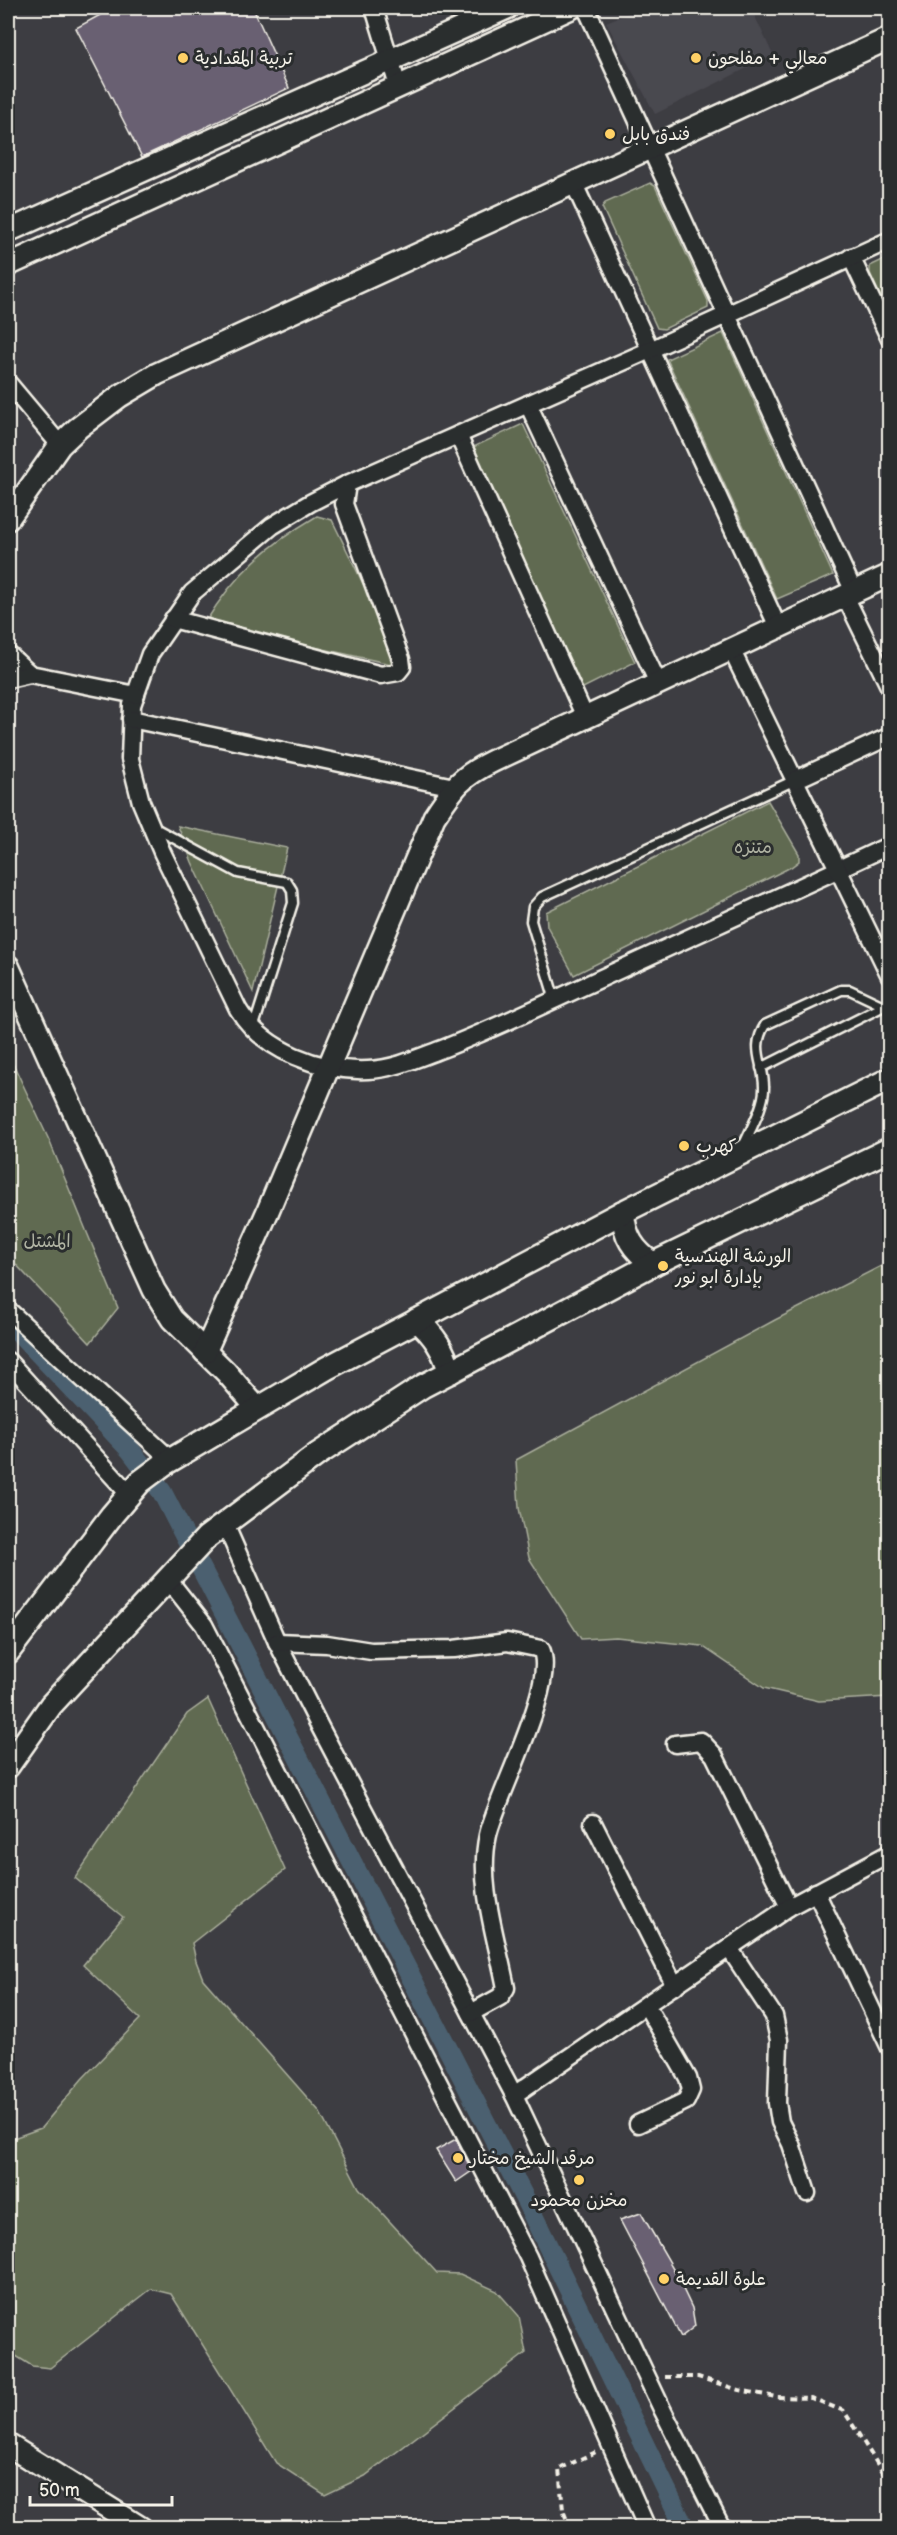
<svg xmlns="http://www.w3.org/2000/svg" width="897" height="2535" viewBox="0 0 897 2535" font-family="'Balsamiq Sans','Playpen Sans Arabic',sans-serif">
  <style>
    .built { fill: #4a4850 }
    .green { fill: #606a51; stroke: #aaae9c; stroke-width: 1.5 }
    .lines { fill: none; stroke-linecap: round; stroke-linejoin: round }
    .canal { stroke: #4c616f; stroke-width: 20 }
    .building { fill: #696172; stroke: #f4f1e8; stroke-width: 1.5 }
    .service-casing { stroke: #f4f1e8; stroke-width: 13 }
    .minor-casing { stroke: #f4f1e8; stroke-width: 21 }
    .tertiary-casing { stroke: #f4f1e8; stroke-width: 26 }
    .secondary-casing { stroke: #f4f1e8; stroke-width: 27 }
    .path { stroke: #f4f1e8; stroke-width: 4; stroke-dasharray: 6 4.5; stroke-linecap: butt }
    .service { stroke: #2a2d2e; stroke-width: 8 }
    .minor { stroke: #2a2d2e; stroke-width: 16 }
    .tertiary { stroke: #2a2d2e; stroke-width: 21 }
    .secondary { stroke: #2a2d2e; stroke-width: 22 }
    .poi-dot { fill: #ffd166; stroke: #2a2d2e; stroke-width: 2 }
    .labels { text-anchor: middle; stroke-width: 6; stroke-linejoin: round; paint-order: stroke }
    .poi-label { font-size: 18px; fill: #f4f1e8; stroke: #2a2d2e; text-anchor: start }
    .park-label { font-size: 18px; fill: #b1b4a4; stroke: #2a2d2e }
  </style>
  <rect width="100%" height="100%" fill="#3d3d42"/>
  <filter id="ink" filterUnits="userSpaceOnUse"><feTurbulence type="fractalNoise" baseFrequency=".0167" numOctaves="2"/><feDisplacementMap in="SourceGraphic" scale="12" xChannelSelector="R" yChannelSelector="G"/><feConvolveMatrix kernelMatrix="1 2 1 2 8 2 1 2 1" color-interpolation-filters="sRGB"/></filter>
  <g filter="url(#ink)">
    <path class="built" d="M641,8H751L773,55L655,114L606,22Z"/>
    <g class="green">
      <path d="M650,183L655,186L708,301V308L664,329L657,328L602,207L605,203Z"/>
      <path d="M889,257V315L870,273V266Z"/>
      <path d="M723,333L833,575L777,599L667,359Z"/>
      <path d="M523,424L635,662L581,689L469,449Z"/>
      <path d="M317,516L332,520L392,643L394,655L391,664L205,623C235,573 268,545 317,516Z"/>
      <path d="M768,801L799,854V861L791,867L574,975L547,926L546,912Z"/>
      <path d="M178,826L287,848L253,992L192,862Z"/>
      <path d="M8,1053L49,1140L118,1308L90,1343L8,1256Z"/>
      <path d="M889,1262V1697L819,1701L764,1688L702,1646L616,1637L581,1639L529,1558L519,1508L516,1460L775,1320Z"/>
      <path d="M208,1699L285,1870L192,1943L196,1961L203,1979L319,2111L359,2188L437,2273L460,2274L497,2291L519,2316L526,2353L365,2476L325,2495L276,2463L171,2294L151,2289L50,2368L32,2366L8,2351V2140L41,2128L82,2079L140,2019L83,1965L123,1917L75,1878L187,1714Z"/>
    </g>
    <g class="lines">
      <path class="canal" d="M8,1321L131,1451L162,1492L526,2201L685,2528"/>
    </g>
    <g class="building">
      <path d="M113,8H253L289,88L142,157L76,28Z"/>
      <path d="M456,2139L472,2171L456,2182L436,2150Z"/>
      <path d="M641,2213L673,2268L692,2308L695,2326L681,2337L620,2220Z"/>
    </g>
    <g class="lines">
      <g class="service-casing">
        <g id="service">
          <path d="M155,828L238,873L287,882L292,890L293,903L253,1029"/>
          <path d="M555,1000L531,921L533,907L542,897L795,780"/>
          <path d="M761,1068L884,1006"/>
          <path d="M742,1149C749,1132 765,1105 764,1087C764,1062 750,1049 765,1025L841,990H850L890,1009"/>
        </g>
      </g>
      <g class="minor-casing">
        <g id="minor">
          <path d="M374,8L398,86"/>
          <path d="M586,8L854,592"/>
          <path d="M574,184L778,627"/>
          <path d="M851,257L890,339"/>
          <path d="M8,383L60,445"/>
          <path d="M528,404L658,683"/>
          <path d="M458,435L585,717"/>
          <path d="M347,484L310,503L272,526L192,593L150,654L132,705L130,759L141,802L162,852L238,1009C263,1051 321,1072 368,1070C394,1069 418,1058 442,1049C489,1031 534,1009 580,988C683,940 787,894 890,845"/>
          <path d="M845,596L890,688"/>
          <path d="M173,619L381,675L398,672L402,667L401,659L344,504L347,484L650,350L890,240"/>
          <path d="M731,649L890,976"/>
          <path d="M8,654L30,674"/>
          <path d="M8,679L30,674L136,695"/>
          <path d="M131,719L454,787"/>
          <path d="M795,780L890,736"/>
          <path d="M8,1310L171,1460"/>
          <path d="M8,1361L129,1494"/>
          <path d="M225,1524L277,1642L320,1727L514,2095L663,2411L722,2528"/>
          <path d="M167,1578L204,1625L528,2257L647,2528"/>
          <path d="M277,1642L327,1644L371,1651L454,1649L507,1642L541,1649C558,1683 497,1795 488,1835C477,1884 497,1939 506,1988L500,1997L471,2013"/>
          <path d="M675,1744L701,1741L714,1755L789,1907"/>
          <path d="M593,1823L675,1986"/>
          <path d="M816,1892L890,2048"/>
          <path d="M729,1948L774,2016L779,2040L777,2103L780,2122L791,2144L807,2193"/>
          <path d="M514,2095L789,1907L890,1853"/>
          <path d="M638,2124L686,2101L691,2090L688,2078L646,2005"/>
        </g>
      </g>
      <g class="tertiary-casing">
        <g id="tertiary">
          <path d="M8,231L507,8"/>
          <path d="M8,265L571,8"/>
          <path d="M8,519L60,445L78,428L120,396L157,374L890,38"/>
          <path d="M8,966L154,1290L172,1319L226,1372L257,1408"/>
          <path d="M205,1352L267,1213L434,817C454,787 460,777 493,761L890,575"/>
          <path d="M8,2445L141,2528"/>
        </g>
      </g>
      <g class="secondary-casing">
        <g id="secondary">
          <path d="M623,1212C624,1236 633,1250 653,1264"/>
          <path d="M417,1320C434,1335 444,1350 450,1372"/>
          <path d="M8,1652L112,1515L140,1482L164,1464L327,1368L623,1212L890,1079"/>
          <path d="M8,1766L51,1705L207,1537L318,1454L423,1386L450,1372L653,1264L890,1149"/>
        </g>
      </g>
      <g class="path">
        <path d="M665,2377H698L739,2390L776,2397L811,2398L844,2411L890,2484"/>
        <path d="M570,2528L563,2510L559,2469L596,2452"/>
      </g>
      <use href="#service" class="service"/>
      <use href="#minor" class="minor"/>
      <use href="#tertiary" class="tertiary"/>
      <use href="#secondary" class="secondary"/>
    </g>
  </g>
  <g class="poi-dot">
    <circle cx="183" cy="58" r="6"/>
    <circle cx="696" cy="58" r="6"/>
    <circle cx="610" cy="134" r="6"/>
    <circle cx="684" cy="1146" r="6"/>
    <circle cx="663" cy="1266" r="6"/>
    <circle cx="458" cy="2158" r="6"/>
    <circle cx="579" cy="2180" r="6"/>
    <circle cx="664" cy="2279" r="6"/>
  </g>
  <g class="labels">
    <g class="poi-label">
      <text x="195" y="64">تربية المقدادية</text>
      <text x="708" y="64">معالي + مفلحون</text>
      <text x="622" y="140">فندق بابل</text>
      <text x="696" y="1152">كهرب</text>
      <text x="675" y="1262">الورشة الهندسية<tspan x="675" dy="21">بإدارة ابو نور</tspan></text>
      <text x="470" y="2164">مرقد الشيخ مختار</text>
      <text x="579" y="2206" text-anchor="middle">مخزن محمود</text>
      <text x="676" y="2285">علوة القديمة</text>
    </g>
    <g class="park-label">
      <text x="753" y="853">متنزه</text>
      <text x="47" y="1247">المشتل</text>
    </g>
  </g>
  <rect width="897" height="2535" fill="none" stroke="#2a2d2e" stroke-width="30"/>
  <rect x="15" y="15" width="867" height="2505" fill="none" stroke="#f4f1e8" stroke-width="2" filter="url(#ink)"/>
  <path d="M30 2496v9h142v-9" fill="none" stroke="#f4f1e8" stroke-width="3"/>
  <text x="39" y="2496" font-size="18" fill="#f4f1e8" stroke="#2a2d2e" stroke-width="4.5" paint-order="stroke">50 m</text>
</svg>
